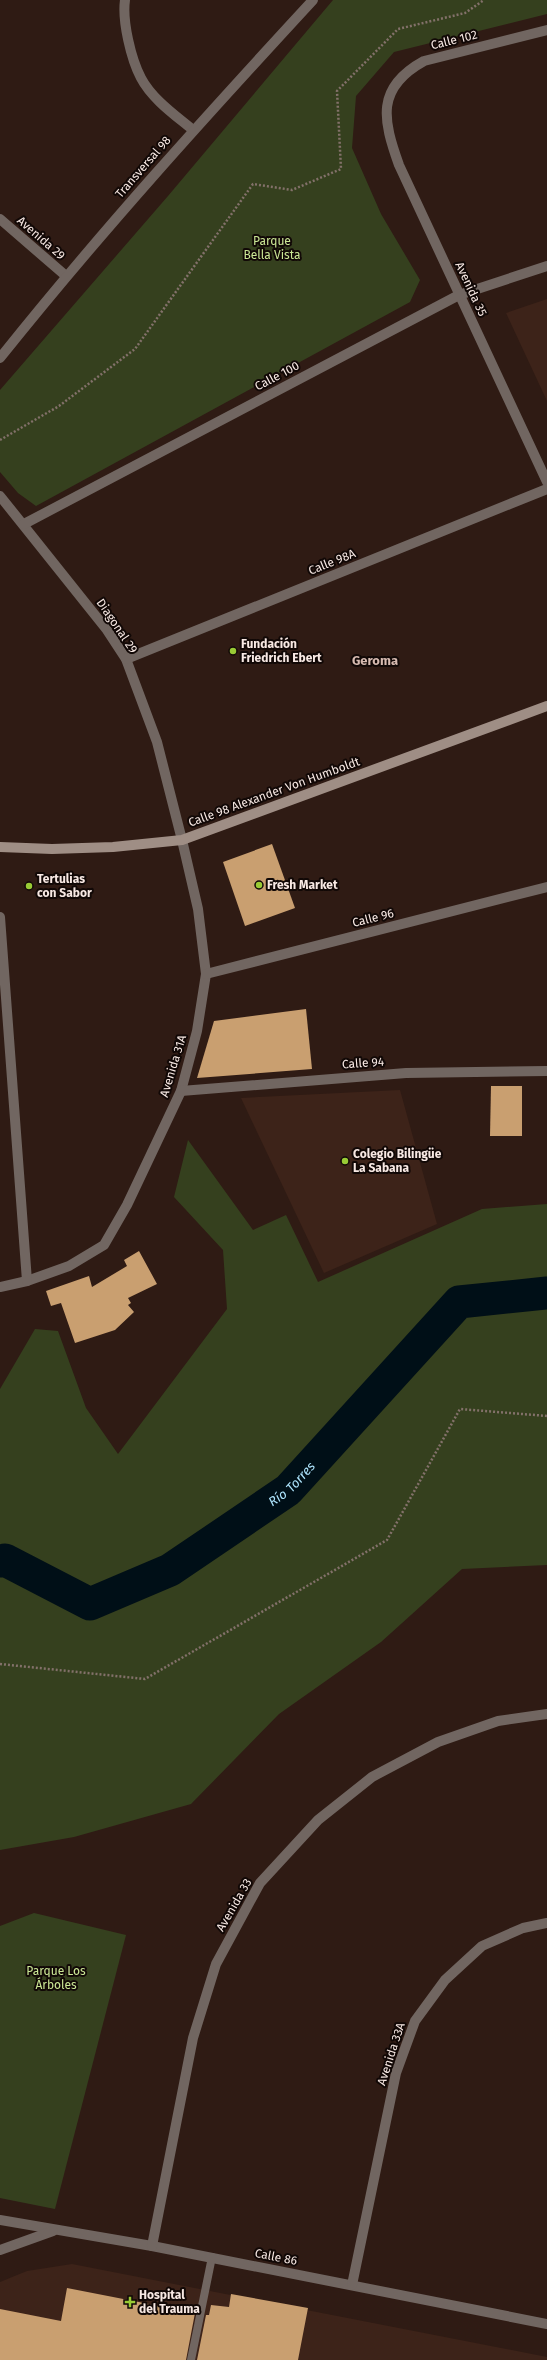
<svg xmlns="http://www.w3.org/2000/svg" width="547" height="2360" viewBox="0 0 547 2360" font-family="'Fira Sans',sans-serif">
  <style>
    .built { fill: #3d2319 }
    .green { fill: #35401e }
    .lines { fill: none; stroke-linecap: round; stroke-linejoin: round }
    .river { stroke: #000f17; stroke-width: 33 }
    .building { fill: #c99f70 }
    .path { stroke: #83716a; stroke-width: 2.5; stroke-dasharray: 2 2; stroke-linecap: butt }
    .lane { stroke: #716661; stroke-width: 8 }
    .street { stroke: #716661; stroke-width: 10 }
    .secondary { stroke: #9f8e85; stroke-width: 10 }
    .poi-dot { fill: #99cb35; stroke: #110806; stroke-width: 1.5 }
    .labels { text-anchor: middle; stroke-width: 4; stroke-linejoin: round; paint-order: stroke }
    .street-label { font-size: 12px; fill: #f8e9e4; stroke: #110806 }
    .park-label { font-size: 12px; fill: #cbe795; stroke: #110806 }
    .poi-label { font-size: 12px; font-weight: bold; fill: #f8e9e4; stroke: #110806; text-anchor: start }
    .neighbourhood-label { font-size: 13px; font-weight: bold; fill: #d7bbb1; stroke: #110806 }
    .water-label { font-size: 13px; font-style: italic; fill: #ade4fd; stroke: #110806 }
  </style>
  <rect width="100%" height="100%" fill="#2f1b14"/>
  <g class="built">
    <path d="M547,299V401L506,313Z"/>
    <path d="M400,1090L437,1224L324,1273L241,1098Z"/>
    <path d="M72,2264L547,2357V2360H0V2282L27,2271Z"/>
  </g>
  <g class="green">
    <path d="M333,0H547V14L394,52L356,96L352,148L381,214L420,280L410,302L36,506L18,493L0,472V390L168,196Z"/>
    <path d="M188,1140L253,1230L286,1215L318,1282L482,1209L547,1204V1565L462,1569L381,1642L279,1714L191,1804L74,1837L0,1850V1389L35,1329L58,1331L86,1408L118,1454L227,1309L223,1250L174,1197Z"/>
    <path d="M34,1913L126,1935L55,2209L0,2198V1926Z"/>
  </g>
  <g class="lines">
    <path class="river" id="s1" d="M0,1561L5,1560L90,1604L170,1570L288,1490L459,1302L547,1293"/>
  </g>
  <g class="building">
    <path d="M272,844L295,908L245,926L223,862Z"/>
    <path d="M306,1009L312,1069L197,1078L214,1021Z"/>
    <path d="M491,1086H522V1136H490Z"/>
    <path d="M139,1251L157,1284L128,1298L131,1303L128,1305L134,1312L115,1330L75,1343L61,1303L51,1306L46,1291L89,1276L92,1287L127,1266L124,1260Z"/>
    <path d="M67,2288L195,2313L186,2360H0V2309L61,2321Z"/>
    <path d="M231,2294L308,2308L298,2360H197L206,2315H209L211,2305L229,2307Z"/>
  </g>
  <g class="lines">
    <g class="path">
      <path d="M0,440L59,406L135,349L253,184L292,190L341,169L337,91L398,29L465,13L484,0"/>
      <path d="M0,1664L145,1679L387,1540L460,1409L547,1416"/>
    </g>
    <path class="lane" d="M191,2360L212,2257"/>
    <g class="street">
      <path d="M125,0C122,21 131,59 141,78C152,99 175,115 193,130"/>
      <path d="M547,30L424,61C375,88 383,120 399,165L547,482"/>
      <path d="M0,219L66,276"/>
      <path d="M0,358C99,234 205,117 313,0"/>
      <path d="M0,496L107,630L126,659L157,742L182,840L198,909L206,974L197,1031L181,1091L127,1205L104,1245L69,1266L27,1281L0,1287"/>
      <path d="M24,524L459,295L547,266"/>
      <path d="M126,659L547,489"/>
      <path d="M0,917L27,1281"/>
      <path d="M206,974L547,887"/>
      <path d="M181,1091L406,1073L547,1071"/>
      <path d="M0,2220L152,2246L547,2324"/>
      <path d="M152,2246L193,2038L216,1964L260,1883L318,1820L372,1777L438,1742L498,1721L547,1714"/>
      <path d="M0,2250L53,2231"/>
      <path d="M352,2285L396,2073L415,2021L445,1980L482,1946L523,1928L547,1923"/>
    </g>
    <path class="secondary" d="M0,847L52,849L113,847L182,840L547,706"/>
  </g>
  <g class="poi-dot">
    <circle cx="233" cy="651" r="4"/>
    <circle cx="259" cy="885" r="4"/>
    <circle cx="29" cy="886" r="4"/>
    <circle cx="345" cy="1161" r="4"/>
    <path d="M128 2296h4v4h4v4h-4v4h-4v-4h-4v-4h4z"/>
  </g>
  <g class="labels">
    <g class="street-label">
      <text transform="translate(454 40) rotate(-14)" y="4">Calle 102</text>
      <text transform="translate(143 167) rotate(-49)" y="4">Transversal 98</text>
      <text transform="translate(41 238) rotate(41)" y="4">Avenida 29</text>
      <text transform="translate(471 289) rotate(65)" y="4">Avenida 35</text>
      <text transform="translate(277 376) rotate(-28)" y="4">Calle 100</text>
      <text transform="translate(332 562) rotate(-22)" y="4">Calle 98A</text>
      <text transform="translate(117 626) rotate(56)" y="4">Diagonal 29</text>
      <text transform="translate(274 792) rotate(-20)" y="4">Calle 98 Alexander Von Humboldt</text>
      <text transform="translate(373 918) rotate(-14)" y="4">Calle 96</text>
      <text transform="translate(363 1063) rotate(-4)" y="4">Calle 94</text>
      <text transform="translate(173 1066) rotate(-73)" y="4">Avenida 31A</text>
      <text transform="translate(234 1905) rotate(-60)" y="4">Avenida 33</text>
      <text transform="translate(391 2054) rotate(-72)" y="4">Avenida 33A</text>
      <text transform="translate(276 2257) rotate(11)" y="4">Calle 86</text>
    </g>
    <g class="park-label">
      <text x="272" y="245">Parque<tspan x="272" dy="14">Bella Vista</tspan></text>
      <text x="56" y="1975">Parque Los<tspan x="56" dy="14">Árboles</tspan></text>
    </g>
    <g class="poi-label">
      <text x="241" y="648">Fundación<tspan x="241" dy="14">Friedrich Ebert</tspan></text>
      <text x="37" y="883">Tertulias<tspan x="37" dy="14">con Sabor</tspan></text>
      <text x="267" y="889">Fresh Market</text>
      <text x="353" y="1158">Colegio Bilingüe<tspan x="353" dy="14">La Sabana</tspan></text>
      <text x="139" y="2299">Hospital<tspan x="139" dy="14">del Trauma</tspan></text>
    </g>
    <g class="neighbourhood-label">
      <text x="375" y="665">Geroma</text>
    </g>
    <g class="water-label">
      <text dy="5" stroke="none"><textPath href="#s1" startOffset="337">Río Torres</textPath></text>
    </g>
  </g>
</svg>
